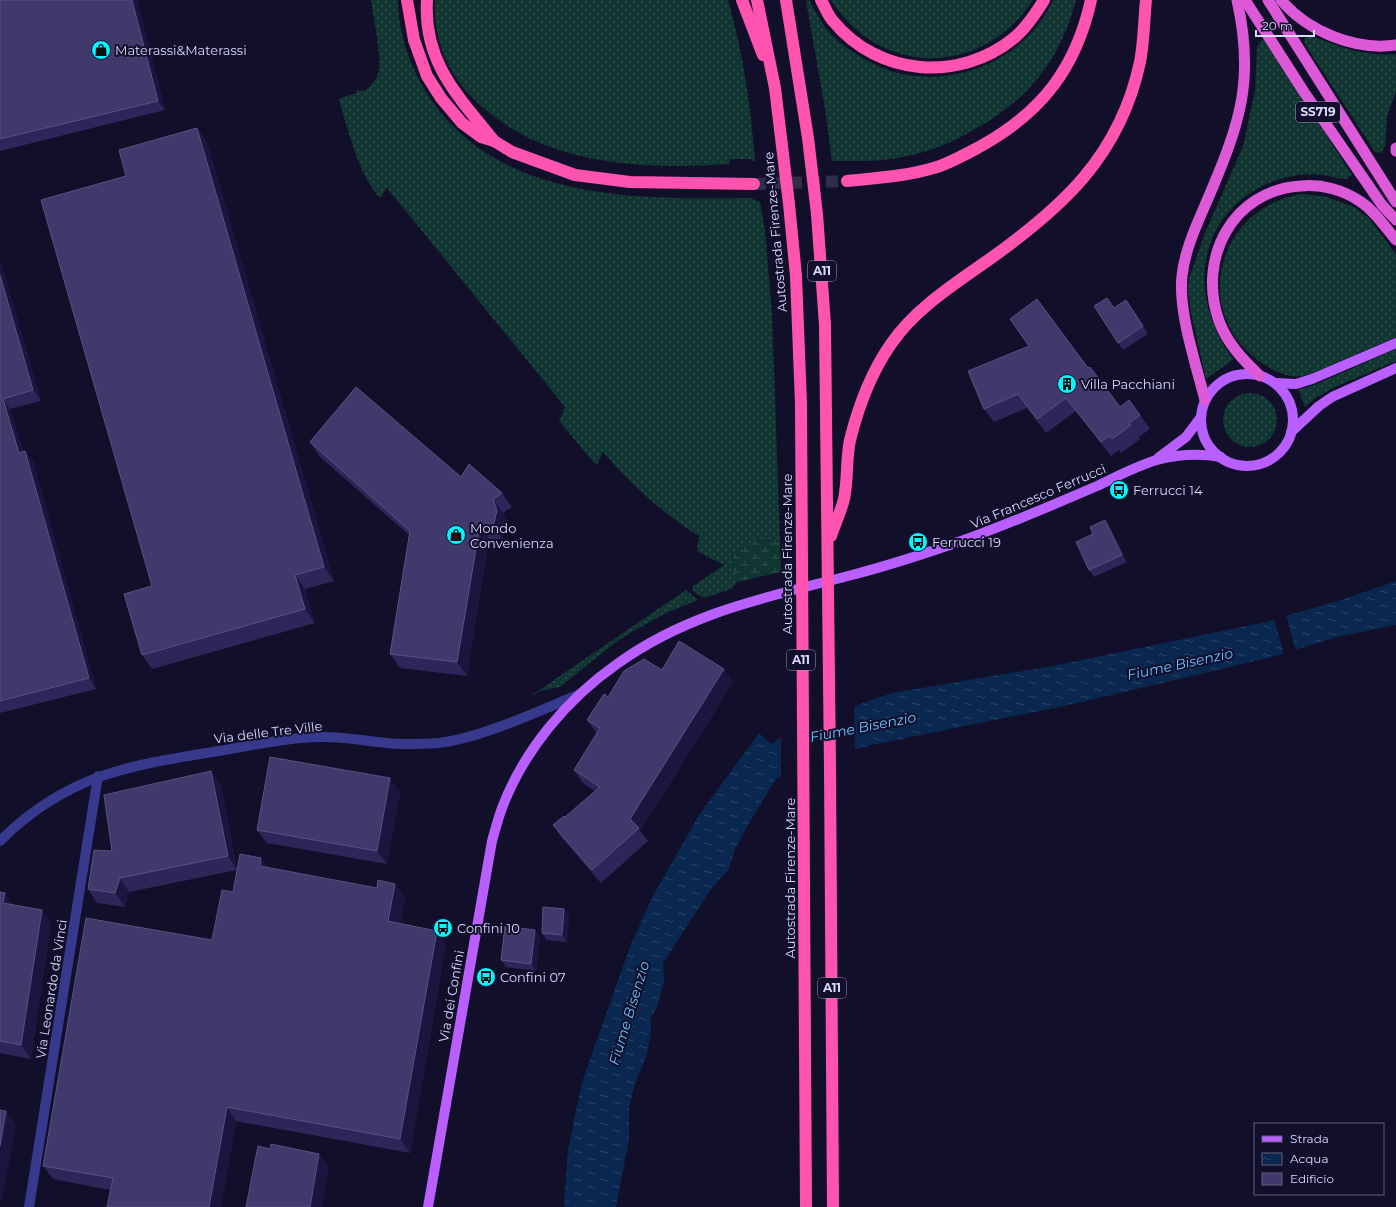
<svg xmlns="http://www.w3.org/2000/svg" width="1396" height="1207" viewBox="0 0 1396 1207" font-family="Montserrat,sans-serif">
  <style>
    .grass { fill: url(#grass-dots) }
    .wetland { fill: url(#wetland-marsh) }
    .water { fill: url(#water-ripples) }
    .pier { fill: #120f2a }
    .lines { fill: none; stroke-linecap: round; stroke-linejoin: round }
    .motorway-tunnel { stroke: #302d4a; stroke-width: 12; stroke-dasharray: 12 6; stroke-linecap: butt }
    .minor { stroke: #37398c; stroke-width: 10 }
    .primary { stroke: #b95fff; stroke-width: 10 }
    .trunk { stroke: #dc59d8; stroke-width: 11 }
    .motorway { stroke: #ff53b0; stroke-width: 12 }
    .wall { fill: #2e2659 }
    .shaded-wall { fill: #1b153f }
    .building { fill: #40396b; stroke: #585282 }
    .labels { text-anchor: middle; stroke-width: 4; stroke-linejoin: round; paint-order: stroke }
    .shield { fill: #120f2a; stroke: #9e9cbf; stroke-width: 1 }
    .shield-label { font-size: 12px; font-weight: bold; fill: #dad8ff }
    .poi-label { font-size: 13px; fill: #dad8ff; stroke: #120f2a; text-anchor: start }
    .street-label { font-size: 13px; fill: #dad8ff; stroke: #120f2a }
    .water-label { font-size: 14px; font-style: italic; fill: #66c2ff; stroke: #120f2a }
  </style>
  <defs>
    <pattern id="grass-dots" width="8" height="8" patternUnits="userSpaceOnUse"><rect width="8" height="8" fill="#113531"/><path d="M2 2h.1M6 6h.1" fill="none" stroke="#335250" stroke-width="1.8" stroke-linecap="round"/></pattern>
    <pattern id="wetland-marsh" width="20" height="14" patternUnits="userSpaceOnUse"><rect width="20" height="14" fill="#113531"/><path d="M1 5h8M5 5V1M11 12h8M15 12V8" fill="none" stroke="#335250"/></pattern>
    <pattern id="water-ripples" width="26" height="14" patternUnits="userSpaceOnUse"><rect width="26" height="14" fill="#09274f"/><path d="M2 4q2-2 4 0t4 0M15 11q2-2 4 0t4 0" fill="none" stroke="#2c4669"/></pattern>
  </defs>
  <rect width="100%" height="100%" fill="#120f2a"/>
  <g class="grass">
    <path d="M371,0H398C398,31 410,66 426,92C495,202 636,199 750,198L760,202L765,230L772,313L780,540L752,541L732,557L737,582L731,589L704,598L694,592L692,587L724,565L697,551L699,536C662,513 632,485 603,452L597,464H595L559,421L565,407L387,188L380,198C359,176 347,127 339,99L356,93L357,90L365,91C370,86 376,81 378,74C383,58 373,18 371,0Z"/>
    <path d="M435,0H728C743,52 751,107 755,161H751V159H730L729,164C639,170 538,166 471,96C446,70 433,37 435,0Z"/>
    <path d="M809,0C814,8 817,16 823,24C834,40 853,53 870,62C933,97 1024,67 1053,0H1076C1060,60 1029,99 975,129C953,142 932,151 907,156C883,162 857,161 832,161L825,109L806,1Z"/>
    <path d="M831,0H1033C983,77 880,78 831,0Z"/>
    <path d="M1309,35C1340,46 1361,57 1396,54V92L1387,116L1385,146L1381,153L1375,152L1306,46L1304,39Z"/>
    <path d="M1262,39L1266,41L1352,175L1346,179C1340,179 1335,177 1329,176C1314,173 1298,174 1283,178C1216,198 1188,262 1214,325C1219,338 1225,349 1234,359L1206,379L1191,312L1188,290L1189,278L1205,233L1243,146L1255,91L1257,47Z"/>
    <path d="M1301,194L1324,196L1354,207L1369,218L1396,254V337L1308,375C1292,379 1279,374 1265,365C1190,319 1213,209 1301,194Z"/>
    <path d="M1396,349V361L1333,388L1317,397L1305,407L1298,389L1312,386Z"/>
    <circle cx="1250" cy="420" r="27"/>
    <path d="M686,590L698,600L666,613L630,633L612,645L560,687L540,691L529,697Z"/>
  </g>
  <path class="wetland" d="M780,540L781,572L737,582L732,565L733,554L752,541Z"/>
  <path class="water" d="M1396,581V625L1337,637L1272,657L1069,705L872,745L809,762L788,771L776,779L749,823L735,849L729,869L711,889L663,963L664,982L657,1007L651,1018V1032L647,1054L634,1087L629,1108V1139L616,1207H564L568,1150L582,1082L631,944L653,896L699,815L759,733L770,743H774L776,740L858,705L892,693L1047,667L1266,622L1344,599Z"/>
  <g class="pier">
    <path d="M1286,614L1296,652L1284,655L1274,618Z"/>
    <path d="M854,704L855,751L810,764L789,772L781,778V737Z"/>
  </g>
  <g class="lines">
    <path class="motorway-tunnel" d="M754,184L847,181"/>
    <g class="minor">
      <path d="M0,841C67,774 131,765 219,751C252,745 286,738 320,737C342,736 364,741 387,743C404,745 422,744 439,743C481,738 538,711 578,695"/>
      <path d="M29,1207L98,776"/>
    </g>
    <g class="primary">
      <circle cx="1247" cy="420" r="46"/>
      <path d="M1275,383L1296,384L1312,379L1396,343"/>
      <path d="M1291,432L1319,406L1332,397L1396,368"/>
      <path d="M1158,458L1186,437L1201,417"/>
      <path d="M428,1207L492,841C495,830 498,819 502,808C524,750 567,699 617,664C689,612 768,597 852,575C890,565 927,553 964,540C1009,524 1053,505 1097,486C1116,477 1136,466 1157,460C1179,454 1199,453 1221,457"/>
    </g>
    <g class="trunk">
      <path d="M1245,0L1304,92L1382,205L1396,220"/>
      <path d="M1268,0L1396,202"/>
      <path d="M1281,0C1307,31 1355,51 1396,45"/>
      <path d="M1396,148V151"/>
      <path d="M1260,376C1243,360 1227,343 1219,321C1197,259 1232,190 1301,186C1322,184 1344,190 1361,202C1375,211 1385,227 1396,240"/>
      <path d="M1205,400C1196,364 1178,312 1182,276C1185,248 1198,222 1209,196C1240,123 1255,80 1237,0"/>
    </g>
    <g class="motorway">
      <path d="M407,0L414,40L427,76L441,98L462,123L481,137L494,141L512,152L575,175L630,182L754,184"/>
      <path d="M427,0C423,62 458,96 494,141"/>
      <path d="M742,0L763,55"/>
      <path d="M757,0L775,88L789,204L796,276L801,404L806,1207"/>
      <path d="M786,0L808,138L817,214L825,325L830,769L833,1207"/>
      <path d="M821,0C825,7 828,16 833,21C878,76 959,83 1014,38C1026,28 1036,13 1044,0"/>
      <path d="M847,181C878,178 908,176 937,167C952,162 968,153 981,146C1042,112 1076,68 1091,0"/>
      <path d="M831,536C835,524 841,511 844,499C848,480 846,459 850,440C858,408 872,371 891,344C915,309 953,285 987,261C1062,208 1120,156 1140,62C1144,42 1144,20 1146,0"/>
    </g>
  </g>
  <g class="wall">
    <path d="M0,0H137L165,110L0,151Z"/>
    <path d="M197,128L207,142L334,581L305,589L315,623L152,669L142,655L152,586L126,176Z"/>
    <path d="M0,260L41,401L10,409L23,451L33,461L96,689L0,713Z"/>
    <path d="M1126,300L1148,334L1123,350L1118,343L1114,308Z"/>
    <path d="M1088,368L1120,407L1140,415L1150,429L1139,437L1140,439L1121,453L1119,450L1111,456L1076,411L1046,433L1027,408L994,422L984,409L968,371Z"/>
    <path d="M310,442L461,477L502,493L512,507L503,513L507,524L502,539H489L467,676L400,668L390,654L409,535L319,456Z"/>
    <path d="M1105,520L1110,527L1127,562L1094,577L1089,570L1093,534Z"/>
    <path d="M662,670L733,682L640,831L648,841L601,883L562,838L553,825L565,817L595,791L583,783L574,770L597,734L587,720L608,697Z"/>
    <path d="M221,785L237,870L129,892L125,907L97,903L88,889Z"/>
    <path d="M400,792L387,864L267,843L257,830Z"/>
    <path d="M261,858L268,868L405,897L400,924L446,944L410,1153L236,1121L221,1207H107L110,1190L53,1179L43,1166L212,940Z"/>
    <path d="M0,892L5,893L13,905L42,910L51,923L31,1059L0,1053Z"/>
    <path d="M564,909L569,916L567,942L546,940L542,933Z"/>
    <path d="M540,937L536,971L506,967L501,960Z"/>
  </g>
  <g class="shaded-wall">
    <path d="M132,0H137L165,110L158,101Z"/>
    <path d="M197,128L207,142L334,581L324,567Z"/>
    <path d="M0,260L41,401L33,390L0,275Z"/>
    <path d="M3,399L10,409L26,463L19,453Z"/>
    <path d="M25,451L33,461L96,689L89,678Z"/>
    <path d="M493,499L503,513L507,524L502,539L493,526Z"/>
    <path d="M1105,520L1110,527L1127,562L1122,555Z"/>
    <path d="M480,525L489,539L467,676L457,662Z"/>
    <path d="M295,575L305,589L315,623L305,609Z"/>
    <path d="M724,669L733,682L640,831L630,819Z"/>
    <path d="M211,771L221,785L237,870L228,856Z"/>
    <path d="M390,778L400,792L387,864L377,851Z"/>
    <path d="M261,858L271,872L260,866Z"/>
    <path d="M120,878L129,892L125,907L115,893Z"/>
    <path d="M395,884L405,897L398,935L388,921Z"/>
    <path d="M5,893L14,907L3,903Z"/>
    <path d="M564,909L569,916L567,942L562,935Z"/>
    <path d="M42,910L51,923L31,1059L21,1045Z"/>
    <path d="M535,930L540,937L536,971L531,964Z"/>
    <path d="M437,931L446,944L410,1153L400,1139Z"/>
    <path d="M227,1107L236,1121L221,1207H209Z"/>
    <path d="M6,1111L16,1124L2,1202L0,1199V1146Z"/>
    <path d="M319,1154L329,1167L322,1207H310Z"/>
  </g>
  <g class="building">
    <path d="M0,0H132L158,101L0,139Z"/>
    <path d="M197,128L324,567L295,575L305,609L142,655L124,594L152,586L41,200L126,176L119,150Z"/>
    <path d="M0,275L33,390L3,399L19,453L25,451L89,678L0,701Z"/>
    <path d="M1107,298L1114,308L1126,300L1143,326L1118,343L1094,306Z"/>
    <path d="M1037,299L1088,368L1090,367L1120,407L1129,400L1140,415L1129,423L1131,425L1112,439L1109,436L1101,442L1066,398L1037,419L1018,394L984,409L968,371L1029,346L1010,319Z"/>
    <path d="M356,387L461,477L469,464L502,493L493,499L497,511L493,526L480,525L457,662L390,654L410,531L310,442Z"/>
    <path d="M1105,520L1122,555L1089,570L1076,542L1093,534L1090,527Z"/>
    <path d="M679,641L724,669L630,819L639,828L592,870L553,825L564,816L565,817L600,787L574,770L600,728L587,720L604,694L608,697L624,671L644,659L662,670Z"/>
    <path d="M270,757L390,778L377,851L257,830Z"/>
    <path d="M211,771L228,856L120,878L115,893L88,889L94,850L112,851L104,795Z"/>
    <path d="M240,854L261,858L260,866L377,888L378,880L395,884L388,921L437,931L400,1139L227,1107L209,1207H107L113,1178L43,1166L86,918L212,940L222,890L233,892Z"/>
    <path d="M0,892L5,893L3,903L42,910L21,1045L0,1041Z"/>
    <path d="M543,907L564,909L562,935L542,933Z"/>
    <path d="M505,926L535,930L531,964L501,960Z"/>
    <path d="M0,1110L6,1111L0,1146Z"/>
    <path d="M271,1144L319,1154L310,1207H246L258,1146L270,1149Z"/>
  </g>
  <defs>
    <g id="shop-disc" transform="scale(1)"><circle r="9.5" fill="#04f6ff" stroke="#120f2a"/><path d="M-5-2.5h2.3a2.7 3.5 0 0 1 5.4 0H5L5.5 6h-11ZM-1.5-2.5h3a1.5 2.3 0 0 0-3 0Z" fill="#111"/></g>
    <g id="building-disc" transform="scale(1)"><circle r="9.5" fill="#04f6ff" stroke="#120f2a"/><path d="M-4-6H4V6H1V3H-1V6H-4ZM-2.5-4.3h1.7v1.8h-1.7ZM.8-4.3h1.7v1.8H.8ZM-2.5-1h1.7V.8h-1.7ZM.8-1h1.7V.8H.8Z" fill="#111"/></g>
    <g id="bus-disc" transform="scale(1)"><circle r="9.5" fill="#04f6ff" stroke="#120f2a"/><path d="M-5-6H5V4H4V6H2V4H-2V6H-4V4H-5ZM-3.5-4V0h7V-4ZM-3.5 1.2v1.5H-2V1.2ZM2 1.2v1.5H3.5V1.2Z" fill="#111"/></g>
  </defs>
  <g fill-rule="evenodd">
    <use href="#shop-disc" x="101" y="50"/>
    <use href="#building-disc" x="1067" y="384"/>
    <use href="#bus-disc" x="1119" y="490"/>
    <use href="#shop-disc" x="456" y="535"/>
    <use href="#bus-disc" x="918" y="542"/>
    <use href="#bus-disc" x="443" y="928"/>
    <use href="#bus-disc" x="486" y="977"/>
  </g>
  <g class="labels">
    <g class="shield">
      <rect x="1296" y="102" width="44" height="20" rx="3"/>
      <rect x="808" y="261" width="28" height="20" rx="3"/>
      <rect x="787" y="650" width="28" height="20" rx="3"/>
      <rect x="818" y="978" width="28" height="20" rx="3"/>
    </g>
    <g class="shield-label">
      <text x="1318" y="116">SS719</text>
      <text x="822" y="275">A11</text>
      <text x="801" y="664">A11</text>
      <text x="832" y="992">A11</text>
    </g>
    <g class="poi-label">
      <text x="115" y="55">Materassi&amp;Materassi</text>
      <text x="1081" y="389">Villa Pacchiani</text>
      <text x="1133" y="495">Ferrucci 14</text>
      <text x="470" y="533">Mondo<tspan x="470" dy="15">Convenienza</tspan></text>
      <text x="932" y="547">Ferrucci 19</text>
      <text x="457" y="933">Confini 10</text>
      <text x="500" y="982">Confini 07</text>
    </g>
    <g class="street-label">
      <text transform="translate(775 232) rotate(-95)" y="5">Autostrada Firenze-Mare</text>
      <text transform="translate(1038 496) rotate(-23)" y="5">Via Francesco Ferrucci</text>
      <text transform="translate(787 554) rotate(-90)" y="5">Autostrada Firenze-Mare</text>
      <text transform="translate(268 732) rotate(-7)" y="5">Via delle Tre Ville</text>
      <text transform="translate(790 878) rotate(-90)" y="5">Autostrada Firenze-Mare</text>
      <text transform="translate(51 989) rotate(-81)" y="5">Via Leonardo da Vinci</text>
      <text transform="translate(451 996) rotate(-80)" y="5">Via dei Confini</text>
    </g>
    <g class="water-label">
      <text transform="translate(1180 664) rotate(-12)" y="5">Fiume Bisenzio</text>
      <text transform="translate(863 727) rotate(-11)" y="5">Fiume Bisenzio</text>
      <text transform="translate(629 1013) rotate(-73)" y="5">Fiume Bisenzio</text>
    </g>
  </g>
  <rect x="1254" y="1123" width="130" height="72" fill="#120f2a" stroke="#625f7f"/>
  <rect x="1262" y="1136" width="20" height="6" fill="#b95fff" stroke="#625f7f"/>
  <text x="1290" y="1143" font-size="12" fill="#dad8ff">Strada</text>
  <rect x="1262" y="1153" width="20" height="12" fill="url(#water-ripples)" stroke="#625f7f"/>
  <text x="1290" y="1163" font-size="12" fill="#dad8ff">Acqua</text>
  <rect x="1262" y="1173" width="20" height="12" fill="#40396b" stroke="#625f7f"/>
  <text x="1290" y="1183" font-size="12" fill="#dad8ff">Edificio</text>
  <path d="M1256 30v6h58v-6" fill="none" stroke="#dad8ff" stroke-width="2"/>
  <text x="1262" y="30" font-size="12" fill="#dad8ff" stroke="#120f2a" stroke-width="3" paint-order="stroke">20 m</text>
</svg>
